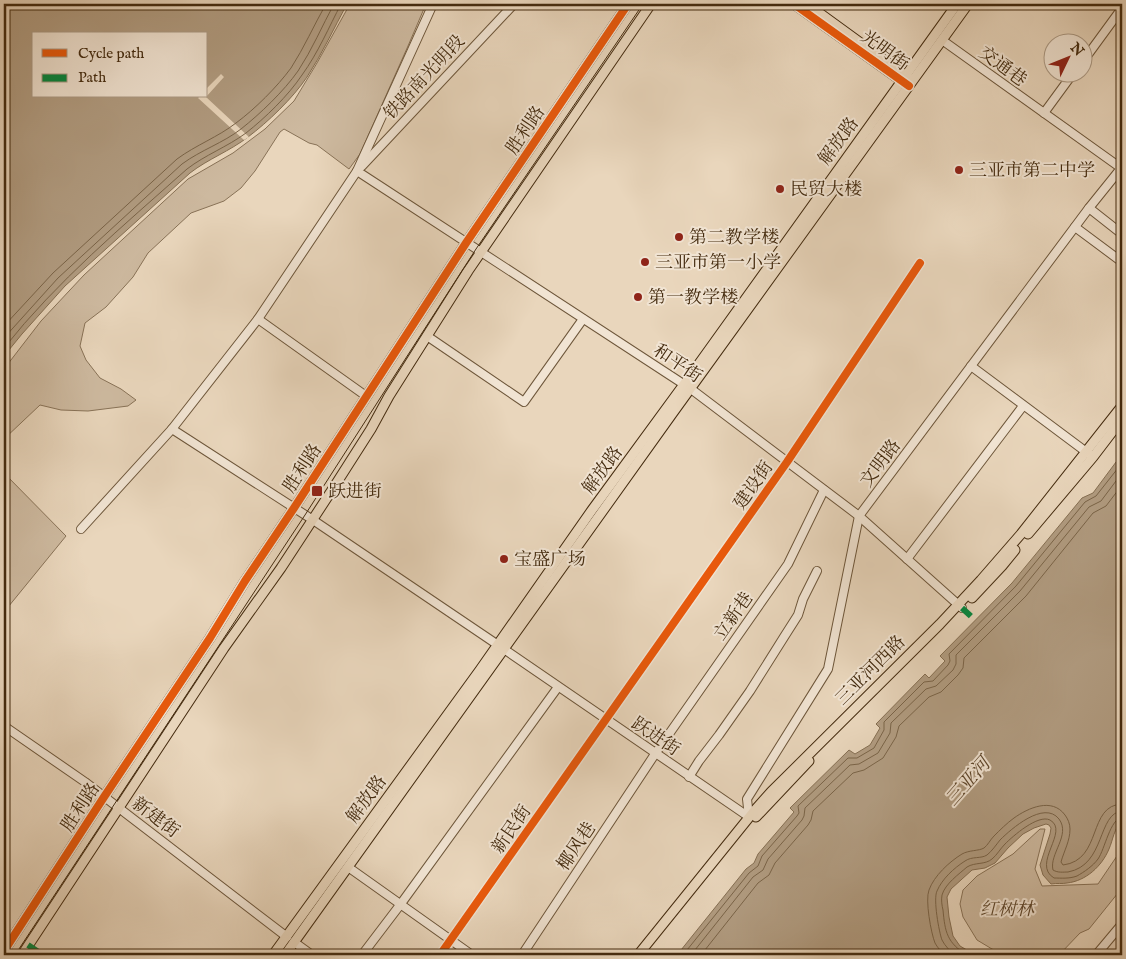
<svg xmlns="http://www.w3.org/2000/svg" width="1126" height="959" viewBox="0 0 1126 959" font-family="'IM FELL English','Noto Serif SC',serif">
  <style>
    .green { fill: #cdb99f; stroke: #887257 }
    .water { fill: #b19c81; stroke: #856f53; fill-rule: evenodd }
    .pier { fill: #e9d6bc }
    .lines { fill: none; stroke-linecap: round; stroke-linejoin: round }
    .shore { stroke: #7a6448; stroke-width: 1 }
    .minor-casing { stroke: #6d563a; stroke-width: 10 }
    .major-casing { stroke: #442b0f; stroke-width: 11 }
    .minor { stroke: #f1e4d3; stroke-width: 8 }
    .major { stroke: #e9d6bc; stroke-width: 9 }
    .tram { stroke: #442b0f; stroke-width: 1 }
    .quiet { stroke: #00873e; stroke-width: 6; stroke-dasharray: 12 6; stroke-linecap: butt }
    .cycleway-casing { stroke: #f1e4d3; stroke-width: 11 }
    .cycleway { stroke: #e8590c; stroke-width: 8 }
    .poi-dot { fill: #8f2418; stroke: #f1e4d3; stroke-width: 2 }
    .labels { text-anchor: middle; stroke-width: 4; stroke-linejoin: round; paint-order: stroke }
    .street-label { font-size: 18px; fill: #442b0f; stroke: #f1e4d3 }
    .poi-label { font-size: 18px; fill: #442b0f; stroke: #f1e4d3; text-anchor: start }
    .park-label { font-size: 18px; font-style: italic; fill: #5f472c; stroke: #f1e4d3 }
    .water-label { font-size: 19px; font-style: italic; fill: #5f472c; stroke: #f1e4d3 }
  </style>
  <rect width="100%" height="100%" fill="#e9d6bc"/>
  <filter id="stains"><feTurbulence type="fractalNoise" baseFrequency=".004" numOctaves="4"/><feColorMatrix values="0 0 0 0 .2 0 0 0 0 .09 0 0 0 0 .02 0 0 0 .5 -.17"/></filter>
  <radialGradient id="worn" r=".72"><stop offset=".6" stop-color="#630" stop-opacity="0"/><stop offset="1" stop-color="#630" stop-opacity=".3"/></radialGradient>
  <g class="green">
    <path d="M350,4H426L408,46L360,154L349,169L317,145L309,143L284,129L280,132L255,171L241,188L224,201L191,213L148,253L133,277L106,307L85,323L80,346L86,360L100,378L121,389L136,400L128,406L88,411L61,410L40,405L4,439V369L41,321L84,275L188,179L233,153L265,129L294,101L317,63Z"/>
    <path d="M4,473L66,536L4,612Z"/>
    <path d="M1040,829H1045L1035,869L1042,886L1098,884L1119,853L1122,846V888L1089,929L1080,933L1059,955H1002L977,940L963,917L960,904L963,890L977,876L1013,854Z"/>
  </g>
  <g class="water">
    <path d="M4,4H347C334,28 322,54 307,77C293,98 268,122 248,137C230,151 208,159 190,173L65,286L22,334L4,356ZM34,34H206V96H34Z"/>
    <path d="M1122,454V821C1114,828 1113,840 1109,849C1102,866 1086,881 1067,883C1062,884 1057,883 1051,884L1043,875L1040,865L1050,834L1051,828L1049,825L1046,824L1034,828L1023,834L1008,848L995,863L985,868L972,870L951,889L947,897L949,917L953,936L960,946L972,953L979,955H677L746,869L754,863L758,854L794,812L790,808L849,750L855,754L870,745L880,728L876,724L925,674L929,678L945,661L940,656L1012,583L1082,498L1093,493Z"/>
  </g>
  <path class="pier" d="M221,74L224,77L206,97L249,137L244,140L198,98L200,96H206V89Z"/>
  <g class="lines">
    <g class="shore">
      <path d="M4,326L53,273L177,159C196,145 218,137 236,123C255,109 277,87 291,68C304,48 314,25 326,4"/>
      <path d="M4,338L58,278L182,164C201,150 223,143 241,129C260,114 284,91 298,71C312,50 322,26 334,4"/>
      <path d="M4,348C57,281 123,226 187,169C205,155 227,147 246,133C265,118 288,96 302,75C318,53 329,27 341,4"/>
      <path d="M683,955L749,873L758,866L762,856L797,816L799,813L798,806L848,758H857L874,748L884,730V722L924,682L933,681L948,665L950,661L949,654L1016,586L1085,502L1096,496L1122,463"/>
      <path d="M691,955L753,877L763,870L768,859L802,820L804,816L805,808L850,765L859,764L878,753L890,733L891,723L926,689L936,686L953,670L956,664V655L1020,591L1089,507L1101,501L1122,473"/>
      <path d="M701,955L758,883L769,875L775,863L808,825L811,820L813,811L853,773L864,770L883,758L896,737L899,726L929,697L941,692L958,675L963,668L964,658L1026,596L1093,513L1106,506L1122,485"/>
      <path d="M944,955C941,951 937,947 935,943C931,933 925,900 929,890C934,876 949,862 962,854C969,850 979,851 984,848C988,845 990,840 994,836C1000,830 1007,823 1014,818C1028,808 1052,797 1065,815C1068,819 1070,824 1070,829C1070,841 1064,851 1061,862L1063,865C1103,860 1087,805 1122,804"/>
      <path d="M955,955C950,951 945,946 942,940C939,932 933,899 937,891C942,879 954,868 965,861C972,856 981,859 987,855C992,851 996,845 1000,840C1011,829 1044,800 1059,819C1071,835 1049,854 1053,870C1058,873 1063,872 1068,872C1106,865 1097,813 1122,811"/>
      <path d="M967,955C947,943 945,932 943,910C942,906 941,900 942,895C945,884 959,874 967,867C975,862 985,865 992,859C997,855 1000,849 1005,844C1013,836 1038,814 1050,820C1070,831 1031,864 1054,878C1061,878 1069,879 1077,876C1084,872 1093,866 1098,859C1105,849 1110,819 1122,817"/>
    </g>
    <g class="minor-casing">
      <g id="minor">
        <path d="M942,40L1121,168"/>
        <path d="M1084,60L1122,8"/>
        <path d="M1044,113L1074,72"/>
        <path d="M362,166L514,4"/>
        <path d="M357,171L691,389L859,516L962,608"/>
        <path d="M1089,208L1122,234"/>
        <path d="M1075,227L1122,262"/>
        <path d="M258,319L366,396"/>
        <path d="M427,336L524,402L583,319"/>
        <path d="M971,366L1089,454"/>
        <path d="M172,429L313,520L498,645L749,817"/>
        <path d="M81,529L172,429L258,319L357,171L433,4"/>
        <path d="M907,559L1023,406"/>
        <path d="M4,726L85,782L287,937"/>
        <path d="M689,777L699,761L719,735L750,691L784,637L798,615L803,599L817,571"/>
        <path d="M749,817L747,799L828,669L859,516L1089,208L1122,167"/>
        <path d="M348,867L472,955"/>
        <path d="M294,942L312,955"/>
        <path d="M362,955L400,905L558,687"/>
        <path d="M440,955L787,462L920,263"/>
        <path d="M522,955L655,754L788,564L824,490"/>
        <path d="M1096,955L1122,924"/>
      </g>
    </g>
    <g class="major-casing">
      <g id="major">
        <path d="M794,4L906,84"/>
        <path d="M807,4L910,79"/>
        <path d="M1028,534L1093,457L1122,419"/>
        <path d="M972,598L1002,566L1015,550"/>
        <path d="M756,817L809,761"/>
        <path d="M4,951L104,797L210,638L245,581L294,508L466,243L628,4"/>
        <path d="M22,955L224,648L281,568L334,487L371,429L389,396L468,271L651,4"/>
        <path d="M273,955L480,670L592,510L696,368L957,4"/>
        <path d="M285,955L672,414L968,4"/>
        <path d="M638,955L755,810L771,792L940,624L981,580L1021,534L1122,406"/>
      </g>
    </g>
    <use href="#minor" class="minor"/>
    <use href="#major" class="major"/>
    <path class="tram" d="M15,955L305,515L476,249L643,4"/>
    <g class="quiet">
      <path d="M962,608L974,619"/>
      <path d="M28,945L43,955"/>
    </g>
    <g class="cycleway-casing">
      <g id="cycleway">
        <path d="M794,4L909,86"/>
        <path d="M4,951L104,797L210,638L245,581L294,508L466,243L628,4"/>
        <path d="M440,955L787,462L920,263"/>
      </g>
    </g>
    <use href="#cycleway" class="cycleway"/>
  </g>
  <g class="poi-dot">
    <circle cx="959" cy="170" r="5"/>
    <circle cx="780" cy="189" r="5"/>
    <circle cx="679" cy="237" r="5"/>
    <circle cx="645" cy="262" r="5"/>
    <circle cx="638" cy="297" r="5"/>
    <rect x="311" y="485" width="12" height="12" rx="2.5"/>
    <circle cx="504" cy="559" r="5"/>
  </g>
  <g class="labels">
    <g class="street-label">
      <text transform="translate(885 50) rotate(36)" y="6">光明街</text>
      <text transform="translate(1003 66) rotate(36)" y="6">交通巷</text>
      <text transform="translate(424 77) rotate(-47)" y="6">铁路南光明段</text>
      <text transform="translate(525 130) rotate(-56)" y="6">胜利路</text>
      <text transform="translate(838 141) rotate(-54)" y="6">解放路</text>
      <text transform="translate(678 363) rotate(34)" y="6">和平街</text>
      <text transform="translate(880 463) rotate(-53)" y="6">文明路</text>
      <text transform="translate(302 468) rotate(-57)" y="6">胜利路</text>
      <text transform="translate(602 470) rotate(-54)" y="6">解放路</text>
      <text transform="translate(753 485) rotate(-55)" y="6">建设街</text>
      <text transform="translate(733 616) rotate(-55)" y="6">立新巷</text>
      <text transform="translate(870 670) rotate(-45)" y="6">三亚河西路</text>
      <text transform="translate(656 736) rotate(34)" y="6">跃进街</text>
      <text transform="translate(366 799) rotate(-54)" y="6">解放路</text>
      <text transform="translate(80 807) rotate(-57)" y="6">胜利路</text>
      <text transform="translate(156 817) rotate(37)" y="6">新建街</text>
      <text transform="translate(511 829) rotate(-55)" y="6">新民街</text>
      <text transform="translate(576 846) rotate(-56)" y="6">椰风巷</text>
    </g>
    <g class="poi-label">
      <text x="969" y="176">三亚市第二中学</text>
      <text x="790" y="195">民贸大楼</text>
      <text x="689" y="243">第二教学楼</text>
      <text x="655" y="268">三亚市第一小学</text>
      <text x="648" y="303">第一教学楼</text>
      <text x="328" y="497">跃进街</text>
      <text x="514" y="565">宝盛广场</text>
    </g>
    <g class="park-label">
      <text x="1007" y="915">红树林</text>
    </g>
    <g class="water-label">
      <text transform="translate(967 781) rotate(-49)" y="7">三亚河</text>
    </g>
  </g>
  <rect width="1126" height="959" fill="none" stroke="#e9d6bc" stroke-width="20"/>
  <rect x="5" y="5" width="1116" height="949" fill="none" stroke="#442b0f" stroke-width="2.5"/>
  <rect x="10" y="10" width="1106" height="939" fill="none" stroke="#442b0f"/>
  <rect x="32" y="32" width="175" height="65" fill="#f1e4d3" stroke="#ac9a85"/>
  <rect x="42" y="49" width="25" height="8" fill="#e8590c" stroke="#ac9a85"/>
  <text x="78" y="58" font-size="15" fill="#442b0f">Cycle path</text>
  <rect x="42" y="74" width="25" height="8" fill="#00873e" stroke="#ac9a85"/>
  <text x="78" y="82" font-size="15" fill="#442b0f">Path</text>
  <g transform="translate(1068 58) rotate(47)"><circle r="24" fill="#f1e4d3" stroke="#ac9a85"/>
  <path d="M0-4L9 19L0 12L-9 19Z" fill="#8f2418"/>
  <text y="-8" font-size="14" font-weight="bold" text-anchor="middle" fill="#442b0f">N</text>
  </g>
  <rect width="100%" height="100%" filter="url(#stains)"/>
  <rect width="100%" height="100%" fill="url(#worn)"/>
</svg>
